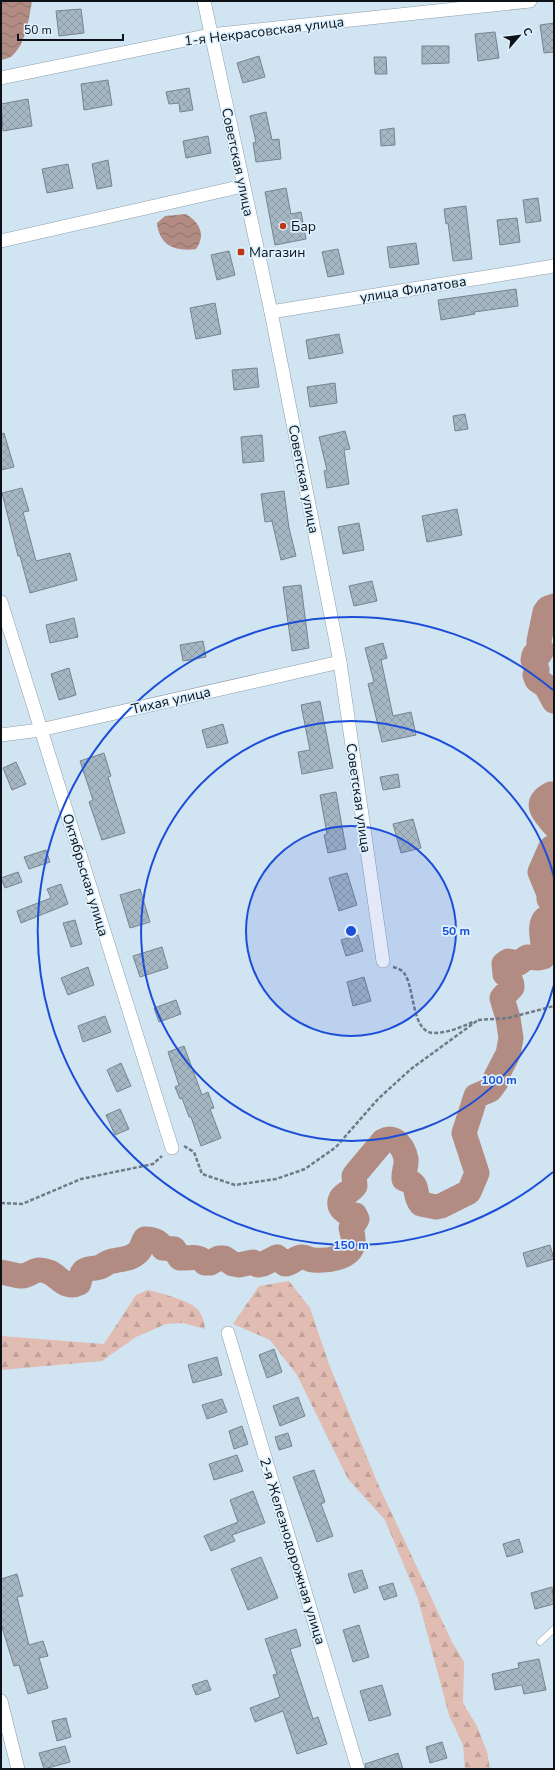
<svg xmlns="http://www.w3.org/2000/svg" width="555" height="1770" viewBox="0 0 555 1770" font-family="'Nunito Sans',sans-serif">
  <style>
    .forest { fill: url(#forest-firs) }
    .water { fill: url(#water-waves) }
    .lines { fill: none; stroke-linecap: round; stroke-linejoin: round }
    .river { stroke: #b28c83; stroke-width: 25 }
    .building { fill: url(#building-cross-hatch); stroke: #748590 }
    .lane-casing { stroke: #8d9eab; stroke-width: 7 }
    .street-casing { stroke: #8d9eab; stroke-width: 14 }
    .path { stroke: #6f7c85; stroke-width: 2.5; stroke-dasharray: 4 2; stroke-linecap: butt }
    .lane { stroke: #fff; stroke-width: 6 }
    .street { stroke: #fff; stroke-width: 13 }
    .ring { fill: none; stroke: #1d4ed8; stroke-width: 2 }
    .poi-dot { fill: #c03617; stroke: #def1fe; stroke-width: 1.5 }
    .labels { text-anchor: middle; stroke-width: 3.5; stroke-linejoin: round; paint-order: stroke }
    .street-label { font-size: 14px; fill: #0c1217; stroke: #def1fe }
    .poi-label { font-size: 14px; fill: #0c1217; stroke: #def1fe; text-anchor: start }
    .centre { fill: #1d4ed8; stroke: #def1fe; stroke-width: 2 }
    .ring-label { font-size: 12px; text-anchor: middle; font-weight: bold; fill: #1d4ed8; stroke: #def1fe; stroke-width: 3.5; stroke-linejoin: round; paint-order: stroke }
  </style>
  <defs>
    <pattern id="forest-firs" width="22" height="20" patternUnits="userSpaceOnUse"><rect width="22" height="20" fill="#e0bcb3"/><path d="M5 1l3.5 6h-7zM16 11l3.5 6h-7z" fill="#bfa199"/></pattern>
    <pattern id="water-waves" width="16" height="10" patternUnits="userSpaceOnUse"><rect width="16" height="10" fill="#b28c83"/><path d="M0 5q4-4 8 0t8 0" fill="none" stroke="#8f716a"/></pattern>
    <pattern id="building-cross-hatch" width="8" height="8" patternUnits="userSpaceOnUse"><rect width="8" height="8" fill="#a5b7c3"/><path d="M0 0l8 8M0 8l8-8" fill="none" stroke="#8d9ca7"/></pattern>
  </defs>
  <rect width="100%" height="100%" fill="#d1e4f1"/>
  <g class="forest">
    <path d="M289,1281L310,1308L329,1364L377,1482L452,1642L464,1662L463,1703L477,1726L487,1752L490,1769H465L463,1745L449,1715L418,1599L385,1520L348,1479L297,1375L270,1340L233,1324L259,1286Z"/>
    <path d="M148,1290C158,1292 190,1301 196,1308C202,1313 204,1321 205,1329L183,1323L166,1324L136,1337L102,1361L1,1370V1336L104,1344L136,1295Z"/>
  </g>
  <g class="water">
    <path d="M1,1H32C29,18 26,43 13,55C10,58 5,59 1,60Z"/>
    <path d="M186,214C200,223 206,235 196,249C175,252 159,245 157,223L165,216Z"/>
  </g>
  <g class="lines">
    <g class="river">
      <path d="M554,606L548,608L545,612L539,641V646L542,650L539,655H534L533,660L537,670L535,675L537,680L546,686L554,701"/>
      <path d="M554,795L551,794C532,804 545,814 554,825"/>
      <path d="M554,846L550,849L540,872L549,894V899L554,904"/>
      <path d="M1,1272C8,1273 15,1276 22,1276C34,1275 32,1266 49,1272C60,1277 65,1290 79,1283C83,1265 86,1271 100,1267C103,1266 106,1263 109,1262C118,1259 131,1260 138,1252C142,1249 142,1243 145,1239C153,1239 159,1241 163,1248L174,1249L180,1258C190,1259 198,1254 205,1263H210L219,1258H224L233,1264L239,1265L253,1262L258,1265L263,1264L277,1257L285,1264C292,1264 295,1257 302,1257C305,1256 309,1260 313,1260C326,1261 351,1259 353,1243C354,1238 352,1232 351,1228L357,1219L355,1215C346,1214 335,1207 342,1197C346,1193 351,1191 355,1186L354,1176L357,1172L383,1141C395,1134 404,1148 406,1159C407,1166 403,1172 404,1179C422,1185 412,1193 421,1204L436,1207L441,1206L469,1192L477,1173L464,1133L476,1096L490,1090L496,1082V1077L508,1054L511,1038L508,1018L502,998L512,987C512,981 510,978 505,974L504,964L508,961L519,963L527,957L538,958L543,957C546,948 537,926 545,919C547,918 552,916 554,915"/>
    </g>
  </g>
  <g class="building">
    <path d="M81,9L84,33L59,36L56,11Z"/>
    <path d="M554,23V52L544,53L540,25Z"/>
    <path d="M495,32L499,58L478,61L475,34Z"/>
    <path d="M422,46H449V63L422,64Z"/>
    <path d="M259,56L265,77L243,83L237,63Z"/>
    <path d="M374,57H386L387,74H375Z"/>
    <path d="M108,80L112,105L84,110L81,84Z"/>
    <path d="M189,88L193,110L180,112L179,103L169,104L166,92Z"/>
    <path d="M28,99L32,126L3,131L1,104Z"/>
    <path d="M266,112L272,140L279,139L281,159L256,162L253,143L256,142L250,116Z"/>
    <path d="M394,128L395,145L381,146L380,130Z"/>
    <path d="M208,136L211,153L186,158L183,141Z"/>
    <path d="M108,160L112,186L97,189L92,164Z"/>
    <path d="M68,164L73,188L47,193L42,169Z"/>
    <path d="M286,188L291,214L301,212L306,239L275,245L265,192Z"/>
    <path d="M538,198L541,221L526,223L523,200Z"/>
    <path d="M466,206L472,259L453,261L448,223L446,224L444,209Z"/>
    <path d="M517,218L520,242L500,245L497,220Z"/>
    <path d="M416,243L419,264L390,268L387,247Z"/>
    <path d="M338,249L344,274L328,277L322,252Z"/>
    <path d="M229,251L235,275L217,280L211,255Z"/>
    <path d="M516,289L518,306L474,312L475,314L441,320L438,300Z"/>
    <path d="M215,303L221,334L196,339L190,308Z"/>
    <path d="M339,334L343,353L309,359L306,340Z"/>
    <path d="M257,368L259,387L234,390L232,370Z"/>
    <path d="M335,383L337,403L310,407L307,387Z"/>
    <path d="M465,414L468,429L455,431L453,416Z"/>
    <path d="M345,431L350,449L344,450L349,484L327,488L324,471L327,470L319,437Z"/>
    <path d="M4,433L14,467L1,470V434Z"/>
    <path d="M262,435L264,461L243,463L241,437Z"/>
    <path d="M22,488L29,511L23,512L36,561L70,553L77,580L30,593L20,556H18L2,493Z"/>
    <path d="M284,491L289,528L296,556L281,560L272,521L265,522L261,494Z"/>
    <path d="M457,509L462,535L427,542L422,516Z"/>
    <path d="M359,523L364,550L343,554L338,527Z"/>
    <path d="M372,581L377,601L354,606L349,586Z"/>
    <path d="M301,585L309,648L292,651L283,587Z"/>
    <path d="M74,618L78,637L50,643L46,625Z"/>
    <path d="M203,641L206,657L183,661L180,645Z"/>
    <path d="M383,643L387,658L381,660L393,716L411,712L416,735L382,742L368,684L374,682L365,648Z"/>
    <path d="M69,668L76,695L59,700L51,674Z"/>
    <path d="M320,701L333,768L302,774L298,752L310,750L301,705Z"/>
    <path d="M223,724L228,743L207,748L202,730Z"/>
    <path d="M104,753L111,776L108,777L125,833L102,840L89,802L93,800L80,761Z"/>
    <path d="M16,762L26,784L12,790L3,768Z"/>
    <path d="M398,774L400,787L383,790L380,777Z"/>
    <path d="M336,792L346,849L328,853L324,835L327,834L320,795Z"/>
    <path d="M413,819L421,848L401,853L393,824Z"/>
    <path d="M46,850L50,862L29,869L24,857Z"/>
    <path d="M18,872L22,882L5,888L1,878Z"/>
    <path d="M347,873L357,905L339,911L329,878Z"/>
    <path d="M61,884L68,904L21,923L17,911L51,898L47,889Z"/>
    <path d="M140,889L150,922L130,928L120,895Z"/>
    <path d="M75,920L82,944L71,947L63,923Z"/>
    <path d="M358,935L363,951L346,956L341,940Z"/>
    <path d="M162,947L168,968L140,977L133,956Z"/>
    <path d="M88,967L94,985L68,995L61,978Z"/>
    <path d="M364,977L371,1001L353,1006L347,982Z"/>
    <path d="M176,1000L181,1014L159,1022L154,1008Z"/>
    <path d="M105,1016L111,1032L83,1042L78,1026Z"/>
    <path d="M184,1046L202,1095L208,1092L214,1108L210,1109L221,1138L201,1146L191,1117H189L182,1098L180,1099L175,1087L179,1085L168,1052Z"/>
    <path d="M121,1063L131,1086L117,1092L107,1070Z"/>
    <path d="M120,1109L129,1129L115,1135L106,1115Z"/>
    <path d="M550,1245L554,1259L527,1267L523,1253Z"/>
    <path d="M274,1349L282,1372L267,1378L259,1355Z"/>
    <path d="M217,1357L222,1375L193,1383L188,1365Z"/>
    <path d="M298,1397L305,1416L280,1426L273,1406Z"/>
    <path d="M222,1399L227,1412L207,1419L202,1405Z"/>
    <path d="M242,1426L248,1444L234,1449L229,1431Z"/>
    <path d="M288,1433L292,1446L279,1450L275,1437Z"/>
    <path d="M237,1455L243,1471L214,1480L209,1464Z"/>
    <path d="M314,1470L325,1502L321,1504L333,1536L317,1542L293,1477Z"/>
    <path d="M253,1491L265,1523L232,1535L235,1541L211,1551L204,1536L238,1522L230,1500Z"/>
    <path d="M519,1539L523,1552L507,1557L503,1544Z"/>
    <path d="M261,1557L278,1598L248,1610L231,1569Z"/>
    <path d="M362,1570L368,1588L354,1593L348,1574Z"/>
    <path d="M17,1574L23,1596L17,1597L29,1645L43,1641L48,1656L39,1658L48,1688L28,1694L19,1665L14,1666L1,1624V1579Z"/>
    <path d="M393,1583L397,1596L384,1600L379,1587Z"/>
    <path d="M552,1587L554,1604L535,1609L531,1593Z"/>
    <path d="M359,1625L369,1657L353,1662L343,1630Z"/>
    <path d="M296,1629L301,1646L290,1649L313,1719L318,1717L327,1744L297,1754L283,1711L255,1722L250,1708L280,1697L273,1675L277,1674L265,1639Z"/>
    <path d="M539,1659L546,1690L524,1694L522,1685L495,1690L492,1674L519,1668L518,1663Z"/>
    <path d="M207,1680L211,1690L196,1695L192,1685Z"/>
    <path d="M382,1685L391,1715L369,1721L360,1691Z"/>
    <path d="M66,1718L71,1737L57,1741L52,1721Z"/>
    <path d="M442,1742L447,1758L430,1763L426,1747Z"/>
    <path d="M65,1746L70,1762L44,1769L39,1753Z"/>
    <path d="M398,1753L403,1769H366L365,1764Z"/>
  </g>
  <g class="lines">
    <g class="lane-casing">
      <path id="lane" d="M540,1642L554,1629"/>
    </g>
    <g class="street-casing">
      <g id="street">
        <path d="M204,1L271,312L340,662L383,961"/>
        <path d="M1,78L210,35L530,1"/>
        <path d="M1,241L243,186"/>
        <path d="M271,312L554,266"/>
        <path d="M1,602L172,1148"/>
        <path d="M1,735L40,730L340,662"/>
        <path d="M228,1333L358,1769"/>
        <path d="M1,1701L18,1769"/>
      </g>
    </g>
    <g class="path">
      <path d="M393,967C397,968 402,970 404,973C415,987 411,1033 434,1033C448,1033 461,1027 473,1022"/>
      <path d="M478,1020L508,1018L554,1006"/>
      <path d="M184,1146L194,1152L202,1174L235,1185L276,1179L305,1169L336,1147L378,1099L411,1069L478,1020"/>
      <path d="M1,1203L22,1204L81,1179L153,1164L162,1156"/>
    </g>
    <use href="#lane" class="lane"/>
    <use href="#street" class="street"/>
  </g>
  <circle cx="351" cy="931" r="105" fill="#1d4ed8" fill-opacity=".12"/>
  <g class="ring">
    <circle cx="351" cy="931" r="105"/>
    <path d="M554 985A210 210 0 1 1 554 877"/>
    <path d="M553 1172A314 314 0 1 1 553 690"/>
  </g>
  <g class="poi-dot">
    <circle cx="283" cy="226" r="4"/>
    <rect x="237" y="248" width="8" height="8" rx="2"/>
  </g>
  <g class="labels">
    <g class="street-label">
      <text transform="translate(264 31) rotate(-7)" y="5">1-я Некрасовская улица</text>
      <text transform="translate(238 162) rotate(78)" y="5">Советская улица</text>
      <text transform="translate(413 289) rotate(-9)" y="5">улица Филатова</text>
      <text transform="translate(304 479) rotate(79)" y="5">Советская улица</text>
      <text transform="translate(171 700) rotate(-13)" y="5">Тихая улица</text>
      <text transform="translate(359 798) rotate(82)" y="5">Советская улица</text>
      <text transform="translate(86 875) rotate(73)" y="5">Октябрьская улица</text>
      <text transform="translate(293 1551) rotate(73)" y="5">2-я Железнодорожная улица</text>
    </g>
    <g class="poi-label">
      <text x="291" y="231">Бар</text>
      <text x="249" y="257">Магазин</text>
    </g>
  </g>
  <circle cx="351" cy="931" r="6" class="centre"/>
  <g class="ring-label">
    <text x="456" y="935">50 m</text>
    <text x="499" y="1084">100 m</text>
    <text x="351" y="1249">150 m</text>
  </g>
  <rect width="555" height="1770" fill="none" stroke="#0c1217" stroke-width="4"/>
  <g transform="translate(519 36) rotate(62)" stroke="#def1fe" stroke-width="3" paint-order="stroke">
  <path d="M0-3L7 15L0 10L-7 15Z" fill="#0c1217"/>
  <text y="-6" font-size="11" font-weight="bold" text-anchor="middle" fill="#0c1217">С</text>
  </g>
  <path d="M18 34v6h105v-6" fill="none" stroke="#0c1217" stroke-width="2"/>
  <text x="24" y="34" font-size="12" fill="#0c1217" stroke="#def1fe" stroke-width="3" paint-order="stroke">50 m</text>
</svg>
